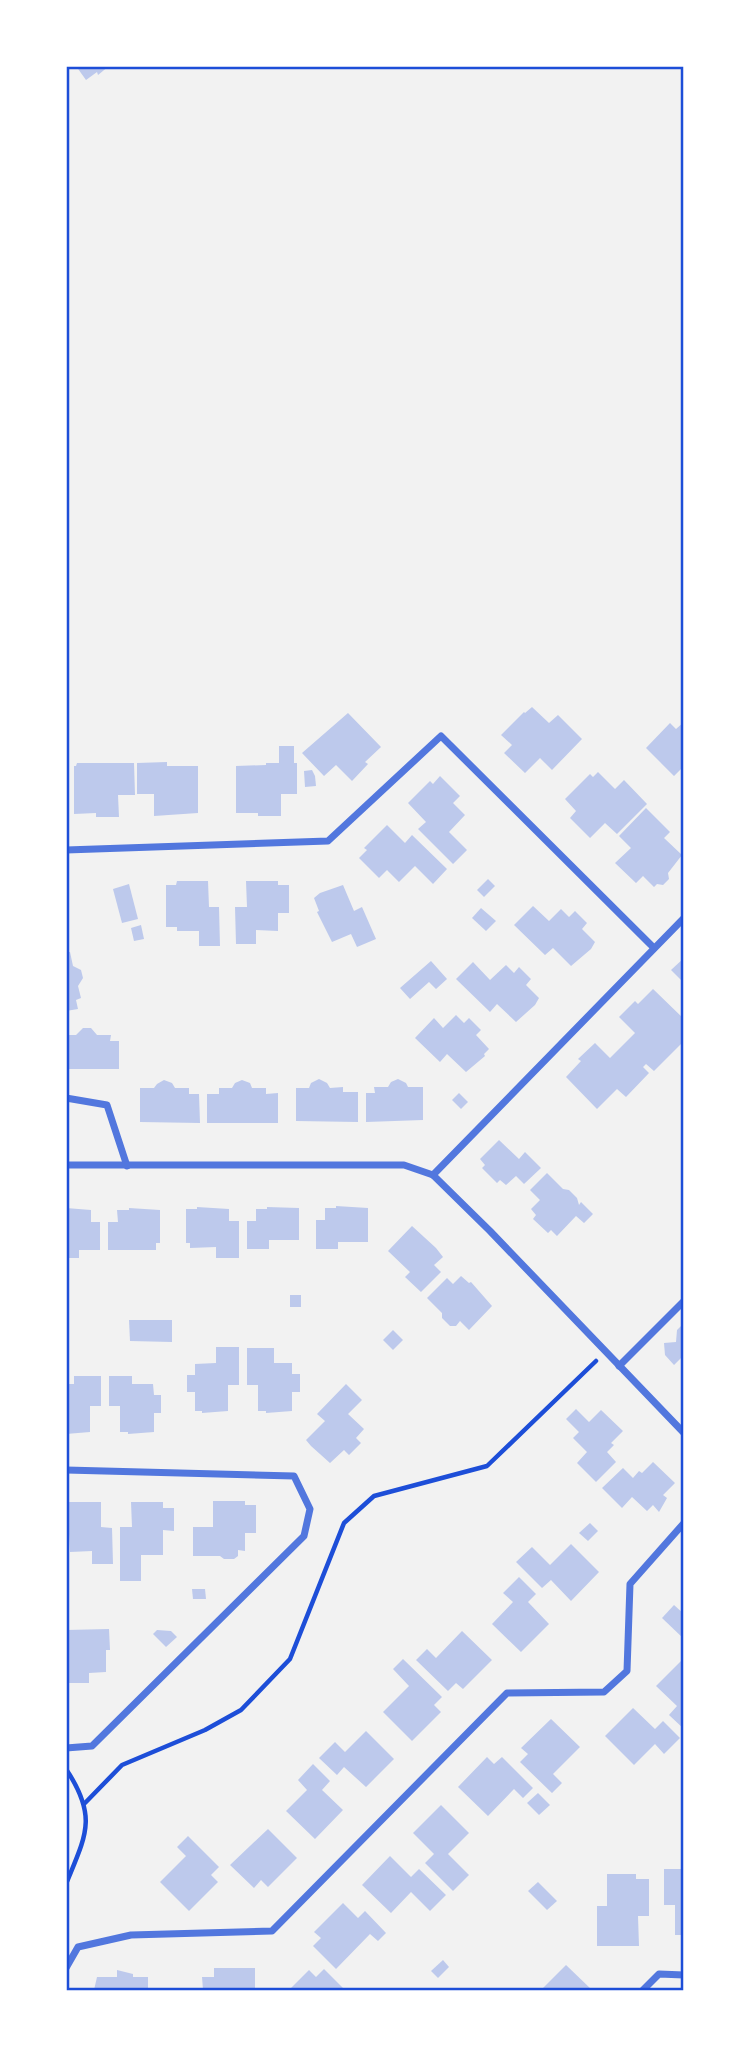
<svg xmlns="http://www.w3.org/2000/svg" width="750" height="2057" viewBox="0 0 750 2057" font-family="Raleway,sans-serif">
  <style>
    .building { fill: #bdc9ec }
    .lines { fill: none; stroke-linecap: round; stroke-linejoin: round }
    .path { stroke: #1d4ed8; stroke-width: 4.5 }
    .minor { stroke: #5277de; stroke-width: 7 }
    .neatline { fill: none; stroke: #1d4ed8; stroke-width: 2.5 }
  </style>
  <rect width="100%" height="100%" fill="#f2f2f2"/>
  <g class="building">
    <path d="M76,66H109L98,75L97,72L86,80Z"/>
    <path d="M532,707L549,723L558,715L582,739L552,770L540,758L525,773L504,753L512,745L501,735L524,712L525,713Z"/>
    <path d="M348,713L381,747L365,762L368,764L352,781L336,765L324,776L302,753Z"/>
    <path d="M684,722V766L674,776L646,748L670,723L676,729Z"/>
    <path d="M279,746H294V763H297V794H281V816H258V813H236V766L266,765V763H279Z"/>
    <path d="M167,762V766H198V813L154,816V794H137V763Z"/>
    <path d="M77,763H134L135,795H118L119,817H96V813L74,814V766H76Z"/>
    <path d="M312,770L315,776L316,786L305,787L304,771Z"/>
    <path d="M598,772L615,789L624,780L647,804L617,834L605,823L590,838L570,818L576,811L565,799L590,774L593,777Z"/>
    <path d="M440,776L460,796L453,803L465,815L449,832L467,850L453,864L418,829L426,822L408,803L430,781L433,784Z"/>
    <path d="M646,808L670,832L664,838L682,855L668,873L669,879L663,885L657,884L654,887L643,876L636,883L615,863L631,848L619,836Z"/>
    <path d="M387,825L405,843L412,835L447,869L433,884L415,866L399,882L387,870L379,878L359,858L367,850L364,848Z"/>
    <path d="M488,879L495,886L484,897L477,890Z"/>
    <path d="M177,881H208L209,907H219L220,946H199V931H177V927H166V885H176Z"/>
    <path d="M246,881H278V885H289V913H278V931L256,930V944H236L235,907H247Z"/>
    <path d="M129,884L138,919L122,923L113,889Z"/>
    <path d="M343,885L354,911L362,907L376,939L357,947L351,934L332,942L317,912L319,911L314,898L320,893Z"/>
    <path d="M533,906L549,921L561,909L569,917L575,911L587,923L582,929L595,942L591,949L571,966L553,948L545,955L514,925Z"/>
    <path d="M481,908L496,921L486,931L472,918Z"/>
    <path d="M141,925L144,939L134,941L131,928Z"/>
    <path d="M66,952H70L73,966L81,970L83,978L78,986L81,998L76,1000L78,1009L66,1011Z"/>
    <path d="M684,958V983L671,970Z"/>
    <path d="M431,961L447,979L436,989L429,982L410,999L400,988Z"/>
    <path d="M473,962L490,980L506,965L514,973L519,967L531,979L526,985L539,998L535,1005L516,1022L497,1004L490,1012L456,979Z"/>
    <path d="M653,989L684,1019V1041L654,1071L646,1064L643,1067L649,1073L626,1097L617,1089L597,1109L566,1077L581,1061L578,1059L595,1043L610,1058L635,1033L619,1017L635,1001L638,1004Z"/>
    <path d="M456,1015L464,1023L469,1018L481,1030L476,1035L489,1049L484,1054L485,1056L466,1072L447,1054L440,1062L415,1038L434,1018L443,1028Z"/>
    <path d="M83,1028H91L97,1035H111L110,1041H119V1069H66V1035H76Z"/>
    <path d="M319,1079L327,1083L330,1088L343,1087V1092H358V1122L296,1121V1088H309L311,1083Z"/>
    <path d="M398,1079L406,1083L408,1087H423V1120L366,1122V1093H375L374,1087H388L391,1082Z"/>
    <path d="M164,1080L172,1083L175,1088H189V1094H199L200,1123L140,1122V1088H154L157,1084Z"/>
    <path d="M242,1080L250,1083L252,1088H266V1094L278,1093V1123H207V1094H219V1088H232L235,1083Z"/>
    <path d="M459,1093L468,1102L461,1109L452,1100Z"/>
    <path d="M499,1140L519,1159L525,1152L541,1168L524,1184L516,1176L506,1185L500,1180L497,1183L482,1168L485,1165L480,1159Z"/>
    <path d="M547,1173L563,1189L569,1190L577,1198L579,1205L581,1202L593,1214L584,1223L576,1216L557,1236L551,1230L548,1233L533,1219L536,1215L531,1209L540,1200L530,1190Z"/>
    <path d="M336,1206L368,1208V1242H338V1249H316V1220H325V1208H336Z"/>
    <path d="M197,1207L229,1209V1221H239V1258H216V1247L190,1248V1243H186V1209H197Z"/>
    <path d="M267,1207L299,1208V1240H269V1249H247V1221H256V1209H267Z"/>
    <path d="M66,1208L91,1210V1222H100V1250H79V1258H66Z"/>
    <path d="M129,1208L160,1210V1243H156V1250H108V1222H118L117,1210H129Z"/>
    <path d="M412,1226L436,1248L443,1257L434,1265L441,1272L421,1292L405,1277L410,1272L388,1251Z"/>
    <path d="M461,1276L469,1283L471,1282L492,1306L469,1330L460,1321L456,1326H450L442,1318V1313L427,1298L447,1278L453,1284Z"/>
    <rect x="290" y="1295" width="11" height="12"/>
    <path d="M129,1320H172V1342L130,1341Z"/>
    <path d="M684,1323V1355L674,1365L665,1355L664,1343L676,1342L677,1330Z"/>
    <path d="M393,1330L403,1340L393,1350L383,1340Z"/>
    <path d="M216,1347H239V1385H228V1411L202,1413V1411H195V1392H187V1375H195V1364L216,1363Z"/>
    <path d="M247,1348H274V1363H292V1374H300V1392H292V1411L266,1413V1411H258V1385H247Z"/>
    <path d="M74,1376H101V1406H90V1432L66,1434V1384H74Z"/>
    <path d="M109,1376H132V1384H153L154,1395H161V1413H154V1432L128,1434V1432H120V1406H109Z"/>
    <path d="M346,1384L362,1400L348,1414L364,1429L356,1438L361,1443L349,1455L344,1450L330,1463L311,1446L306,1440L325,1421L317,1414Z"/>
    <path d="M576,1409L589,1422L601,1410L623,1431L611,1443L614,1445L607,1452L616,1462L596,1482L577,1463L587,1452L573,1438L579,1432L566,1419Z"/>
    <path d="M653,1462L675,1483L663,1495L667,1498L659,1512L653,1505L647,1511L632,1497L622,1508L602,1488L623,1468L633,1478L639,1471L642,1473Z"/>
    <path d="M213,1501H245V1505H256V1533H245V1551L238,1550V1556L234,1559H224L220,1556H193V1527H213Z"/>
    <path d="M69,1502H101V1527L112,1528L113,1564H92V1551L70,1552L69,1534H66V1506H69Z"/>
    <path d="M131,1502H163V1508H174V1531L163,1530V1555H141V1581H120V1527H132Z"/>
    <path d="M590,1523L598,1531L588,1541L579,1533Z"/>
    <path d="M571,1544L599,1572L571,1601L551,1580L542,1588L516,1562L532,1547L550,1565Z"/>
    <path d="M519,1577L536,1594L528,1602L549,1624L521,1652L492,1624L513,1602L503,1593Z"/>
    <path d="M192,1589H205L206,1599H193Z"/>
    <path d="M674,1605L684,1614V1639L662,1618Z"/>
    <path d="M109,1629L110,1650H106V1672L89,1673V1683H66V1630Z"/>
    <path d="M157,1630L171,1631L177,1637L166,1647L153,1634Z"/>
    <path d="M462,1631L492,1660L463,1689L456,1683L448,1691L416,1660L427,1649L436,1658Z"/>
    <path d="M684,1658V1729L669,1715L677,1706L656,1686Z"/>
    <path d="M403,1659L442,1697L434,1705L441,1712L412,1741L383,1712L409,1686L393,1669Z"/>
    <path d="M633,1708L655,1729L663,1721L680,1738L664,1754L655,1744L634,1765L605,1736Z"/>
    <path d="M551,1719L580,1747L553,1774L562,1783L552,1793L520,1762L528,1754L521,1748Z"/>
    <path d="M366,1731L394,1759L366,1787L344,1767L337,1775L319,1758L335,1742L345,1752Z"/>
    <path d="M487,1757L494,1764L502,1757L533,1788L523,1798L514,1789L488,1816L458,1787Z"/>
    <path d="M313,1764L330,1781L322,1790L343,1810L315,1839L286,1811L307,1790L298,1780Z"/>
    <path d="M538,1793L550,1805L539,1815L527,1803Z"/>
    <path d="M441,1805L469,1833L448,1854L469,1875L453,1891L425,1863L434,1854L413,1833Z"/>
    <path d="M268,1829L297,1858L268,1887L261,1880L254,1888L230,1865Z"/>
    <path d="M188,1836L219,1867L211,1875L218,1882L189,1911L160,1882L186,1856L177,1847Z"/>
    <path d="M390,1856L411,1877L419,1869L446,1895L430,1911L411,1892L391,1913L362,1885Z"/>
    <path d="M664,1869H684V1935H675V1905H664Z"/>
    <path d="M607,1874H636V1879H649V1916H638L639,1946H597V1906H607Z"/>
    <path d="M538,1882L557,1901L547,1910L528,1891Z"/>
    <path d="M343,1903L358,1918L365,1911L386,1933L378,1941L370,1934L336,1969L313,1946L321,1938L314,1932Z"/>
    <path d="M443,1960L449,1967L438,1978L431,1971Z"/>
    <path d="M566,1965L592,1990H541Z"/>
    <path d="M214,1968H255V1990H203L202,1977H214Z"/>
    <path d="M324,1969L345,1990H289L309,1970L316,1977Z"/>
    <path d="M117,1970L133,1974V1977H148V1990H94L97,1977H117Z"/>
  </g>
  <g class="lines">
    <g class="path">
      <path d="M66,1769C98,1817 86,1835 66,1884"/>
      <path d="M85,1803L122,1765L205,1730L241,1710L290,1659L344,1523L374,1496L487,1466L596,1361"/>
    </g>
    <g class="minor">
      <path d="M66,850L328,841L441,736L654,948"/>
      <path d="M66,1098L107,1105L127,1166"/>
      <path d="M66,1165H404L433,1175L490,1231L684,1433"/>
      <path d="M433,1175L684,918"/>
      <path d="M619,1366L684,1301"/>
      <path d="M66,1470L294,1476L310,1509L304,1536L92,1746L66,1748"/>
      <path d="M66,1968L78,1947L131,1935L272,1931L507,1693L604,1692L627,1671L630,1584L684,1523"/>
      <path d="M643,1990L659,1974L684,1975"/>
    </g>
  </g>
  <rect width="750" height="2057" fill="none" stroke="#ffffff" stroke-width="136"/>
  <rect x="68" y="68" width="614" height="1921" class="neatline"/>
</svg>
